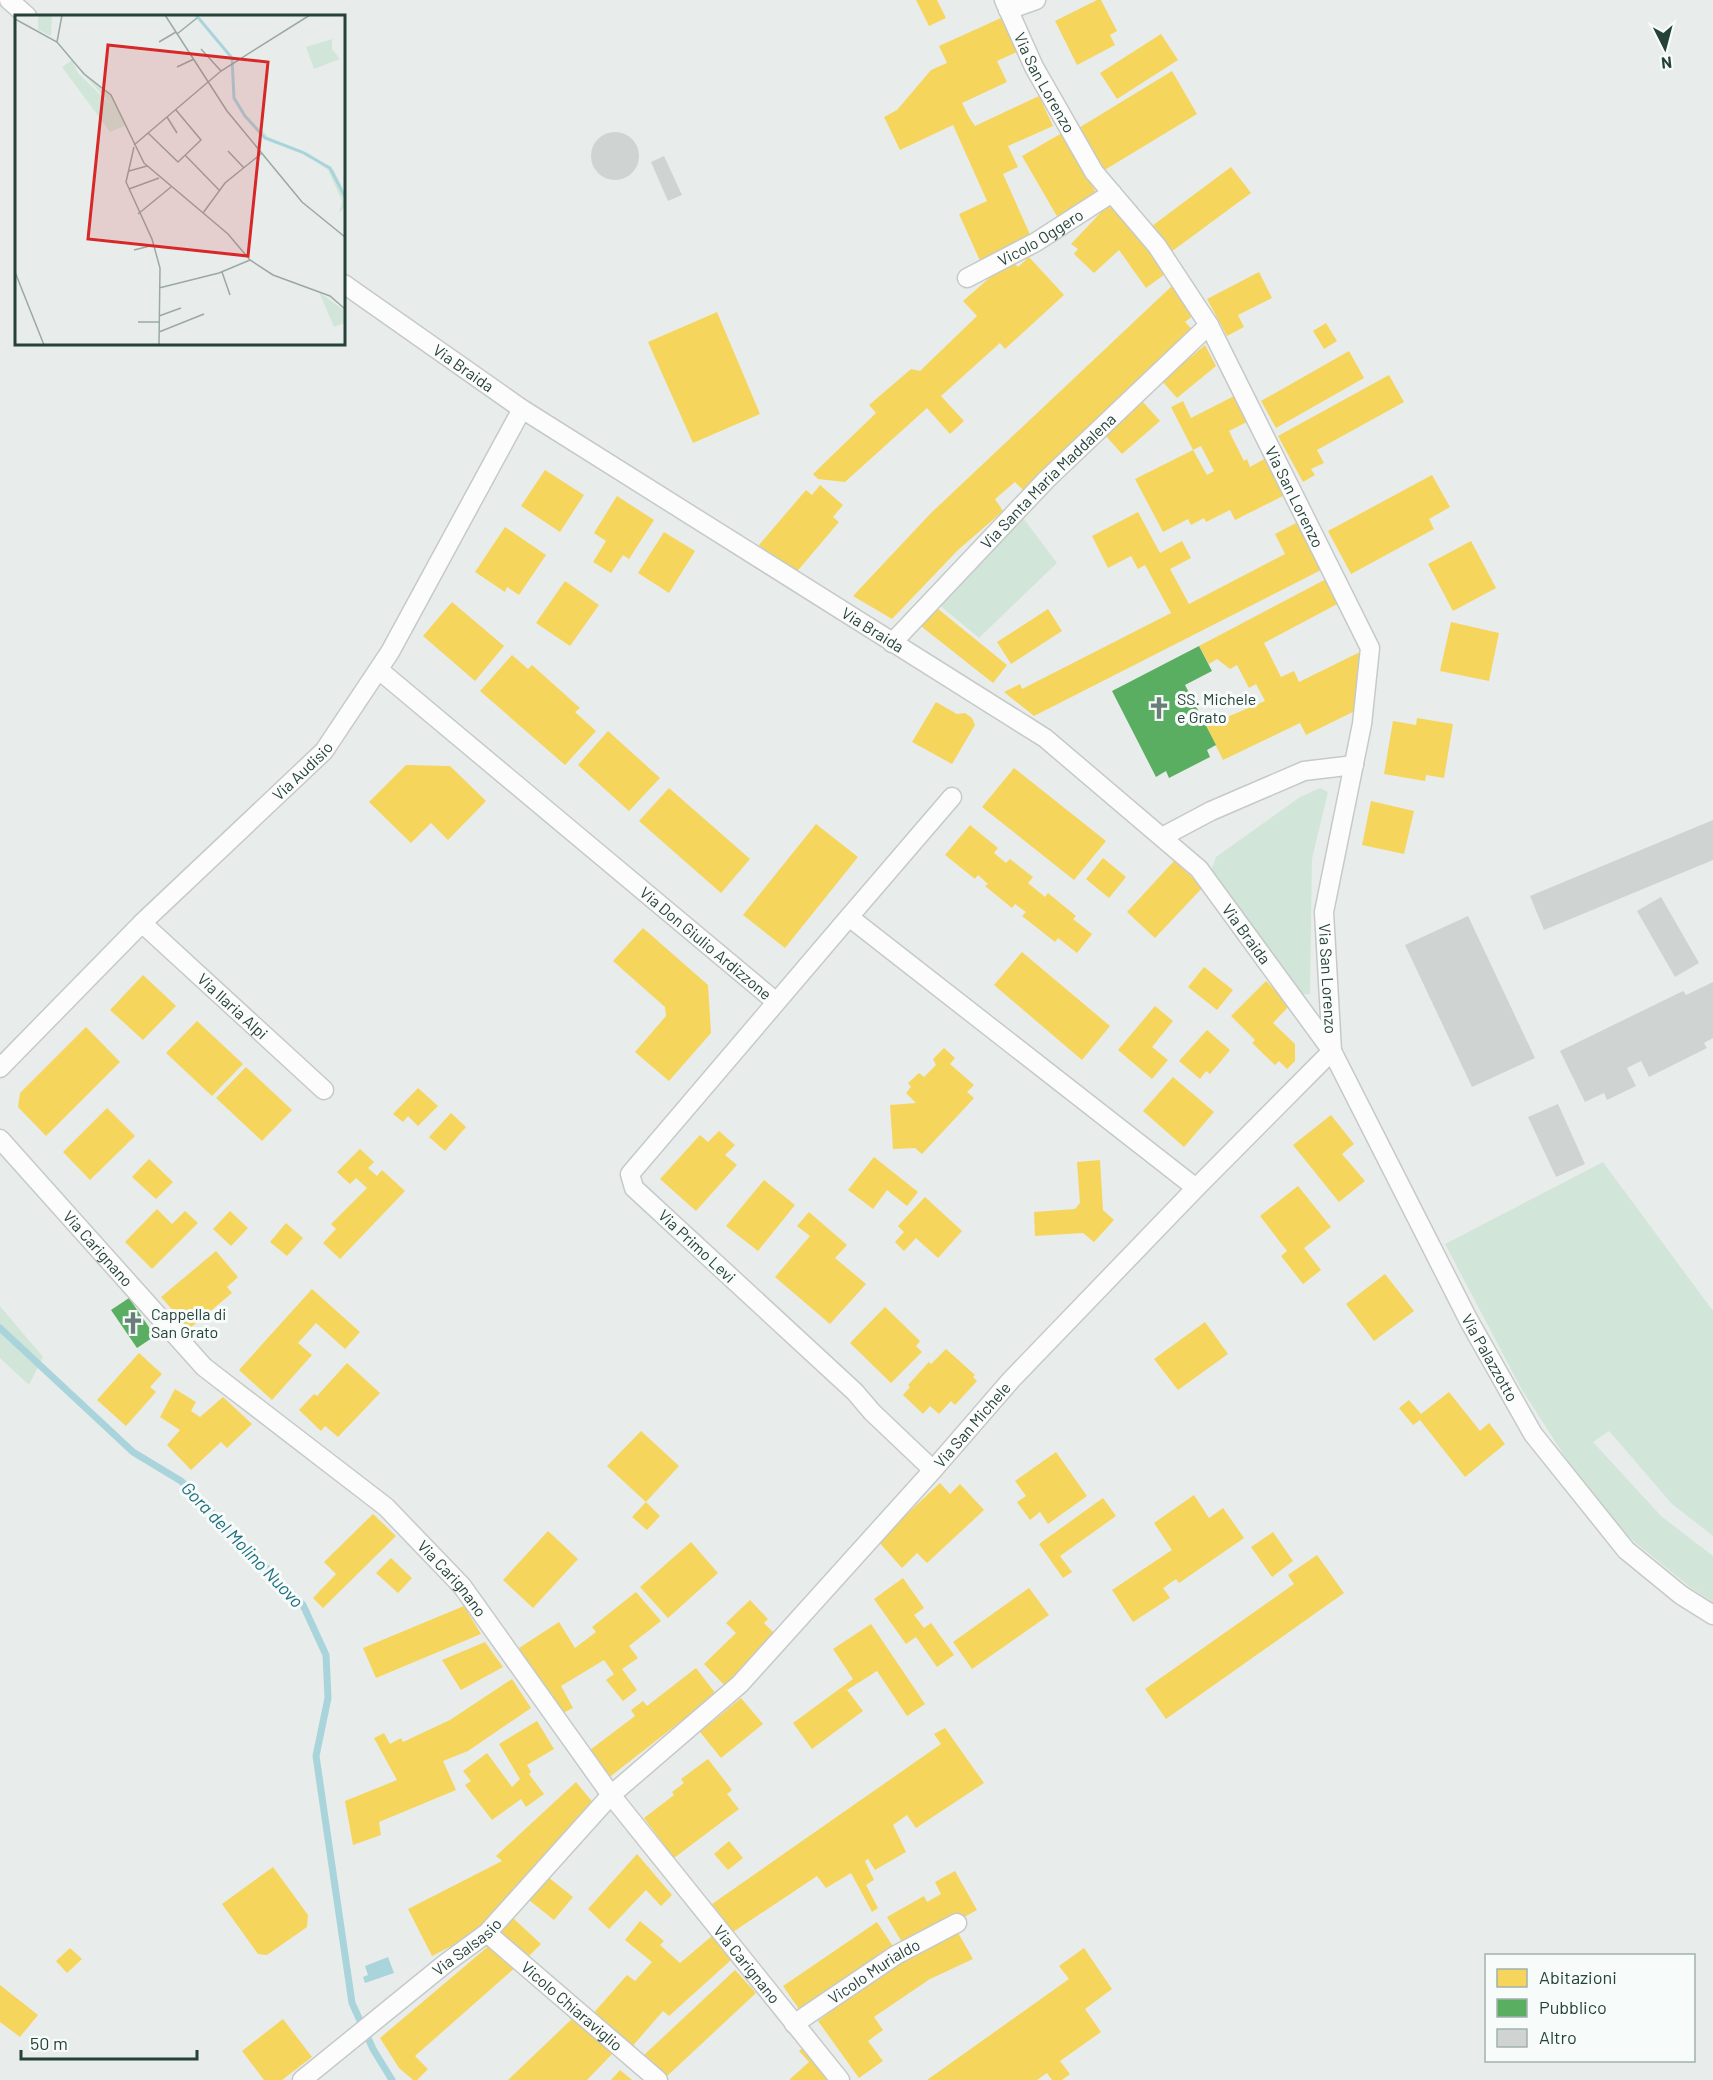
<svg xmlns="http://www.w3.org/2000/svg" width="1713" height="2080" viewBox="0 0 1713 2080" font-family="Barlow,sans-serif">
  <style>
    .green { fill: #d1e6d8 }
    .water { fill: #a9d4db }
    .homes { fill: #f6d55c }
    .public { fill: #5aae61 }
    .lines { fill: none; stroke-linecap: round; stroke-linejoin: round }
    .stream { stroke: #a9d4db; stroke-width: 7 }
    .building { fill: #cfd4d2 }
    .street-casing { stroke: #c5cac8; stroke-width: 21 }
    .street { stroke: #fcfcfc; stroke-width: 18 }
    .labels { text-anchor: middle; stroke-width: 6; stroke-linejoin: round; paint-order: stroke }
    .street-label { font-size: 16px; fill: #24423a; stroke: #f7fbf9 }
    .poi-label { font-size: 16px; fill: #24423a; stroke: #f7fbf9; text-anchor: start }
    .water-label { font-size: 18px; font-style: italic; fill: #1c6f80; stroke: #f7fbf9 }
    .inset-river { fill: none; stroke: #a9d4db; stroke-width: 3 }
    .inset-road { fill: none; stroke: #9aa9a4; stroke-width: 1.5 }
    .view { fill: #d62828; fill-opacity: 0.15; stroke: #d62828; stroke-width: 3 }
    .inset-edge { fill: none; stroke: #24423a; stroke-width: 3 }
  </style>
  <rect width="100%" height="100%" fill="#e8edeb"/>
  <g class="green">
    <path d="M1021,515L1057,563L979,638L936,602Z"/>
    <path d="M1320,788L1328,792L1312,859L1310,994L1297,995L1211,871L1216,857L1300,797Z"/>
    <path d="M1603,1162L1713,1311V1536L1672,1504L1609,1431L1593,1442L1661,1516L1713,1556V1602L1691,1588L1620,1530L1567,1460L1522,1390L1445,1244Z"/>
    <path d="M0,1306L43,1357L29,1385L0,1358Z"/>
  </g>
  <path class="water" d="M388,1957L394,1973L365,1983L363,1977L368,1975L365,1966Z"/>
  <g class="homes">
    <path d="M916,0H937L946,18L929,26Z"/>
    <path d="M1097,0H1101L1117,31L1110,35L1115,45L1077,65L1055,21Z"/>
    <path d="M1001,18L1017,52L997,61L1007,82L962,103L969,117L975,126L1039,96L1053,126L1008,146L1018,167L1003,174L1032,239L981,263L959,214L987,201L953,125L900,150L884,117L897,110L931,70L947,63L939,46Z"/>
    <path d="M1161,34L1178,60L1117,99L1100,73Z"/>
    <path d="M1172,71L1197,114L1103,171L1077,129Z"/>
    <path d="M1062,133L1098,196L1058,218L1022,156Z"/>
    <path d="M1231,167L1251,193L1171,252L1152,226Z"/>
    <path d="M1108,205L1133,229L1165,274L1146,288L1119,250L1094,273L1074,254L1078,249L1071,244Z"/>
    <path d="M1029,257L1064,295L1005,349L1000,343L941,396L964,421L950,434L927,408L845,482L818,479L813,474L876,413L869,405L911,369L920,371L977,316L963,301L1011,259L1018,267Z"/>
    <path d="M1259,272L1272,298L1238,315L1244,327L1227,336L1207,299Z"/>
    <path d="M1174,284L1198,312L1185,322L1195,332L1024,491L1015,482L995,499L1003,511L958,550L892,619L853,596L931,513Z"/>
    <path d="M717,312L760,414L693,443L648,342Z"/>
    <path d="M1326,323L1337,341L1324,349L1313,331Z"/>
    <path d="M1205,345L1216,366L1177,398L1162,381Z"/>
    <path d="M1349,351L1364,378L1276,428L1261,401Z"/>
    <path d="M1389,375L1404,402L1317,450L1324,463L1311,469L1315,475L1303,482L1278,436Z"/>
    <path d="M1238,394L1251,420L1229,431L1244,461L1247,459L1250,467L1266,458L1285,495L1235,520L1230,510L1206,522L1204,518L1191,525L1188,519L1163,532L1135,479L1193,450L1207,475L1214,471L1201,446L1193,450L1171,407L1183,401L1191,418Z"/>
    <path d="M1143,402L1160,421L1122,454L1105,435Z"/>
    <path d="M545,470L584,495L560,532L521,506Z"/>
    <path d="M1432,475L1450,507L1429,519L1434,529L1351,574L1328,531Z"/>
    <path d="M820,485L843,505L833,517L839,522L794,575L759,545L806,490L812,495Z"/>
    <path d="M617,496L654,520L629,559L623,555L611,573L593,562L606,541L594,533Z"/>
    <path d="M1138,512L1160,553L1182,541L1191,558L1170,569L1189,604L1285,554L1275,534L1300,521L1325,568L1034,716L1004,692L1020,684L1022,689L1171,613L1145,565L1138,569L1131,556L1108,568L1092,536Z"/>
    <path d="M505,527L546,555L519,595L507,587L505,592L475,572Z"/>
    <path d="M664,532L695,551L669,593L638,573Z"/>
    <path d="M1471,541L1496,588L1453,611L1428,564Z"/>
    <path d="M1330,577L1343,601L1264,643L1281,677L1294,671L1299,682L1362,651L1361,708L1306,735L1300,723L1223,760L1206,726L1265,701L1256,684L1249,688L1237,665L1230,669L1217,659L1209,664L1199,646Z"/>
    <path d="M565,581L599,605L570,646L536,623Z"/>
    <path d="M452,602L504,646L475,681L423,636Z"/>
    <path d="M932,604L1007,665L993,683L917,623Z"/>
    <path d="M1048,609L1062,631L1011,664L997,642Z"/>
    <path d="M1451,622L1499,633L1489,681L1440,671Z"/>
    <path d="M512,655L528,669L532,665L580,708L575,712L596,731L565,765L480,691Z"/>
    <path d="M936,702L957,714L965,713L972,718L975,725L952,764L912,742Z"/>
    <path d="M1417,718L1453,724L1444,778L1426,775L1425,781L1384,774L1393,721L1416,725Z"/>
    <path d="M608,731L660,778L629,811L578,765Z"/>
    <path d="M406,765L450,766L486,801L448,840L431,823L411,843L369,802Z"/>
    <path d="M1014,768L1106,841L1074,880L982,807Z"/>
    <path d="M669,788L750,859L721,893L639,821Z"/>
    <path d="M1371,801L1414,811L1404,854L1362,845Z"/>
    <path d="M816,824L858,857L785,948L743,915Z"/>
    <path d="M970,825L998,848L994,853L1006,863L1010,859L1033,877L1028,883L1045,897L1048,893L1076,916L1073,919L1092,934L1077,953L1058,938L1055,942L1022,916L1026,912L1015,904L1012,908L985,886L988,884L978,875L975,879L945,855Z"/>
    <path d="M1103,858L1126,877L1109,898L1086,879Z"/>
    <path d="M1174,861L1203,887L1155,938L1127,912Z"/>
    <path d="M643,928L708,985L711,1033L669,1081L635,1052L666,1016L665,1007L613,961Z"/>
    <path d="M1022,952L1110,1026L1082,1060L994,985Z"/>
    <path d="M1204,967L1233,990L1217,1010L1188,987Z"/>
    <path d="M143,975L176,1006L143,1040L110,1010Z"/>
    <path d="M1266,981L1290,1005L1273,1023L1295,1044V1061L1287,1069L1279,1061L1275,1065L1252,1043L1255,1040L1231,1016Z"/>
    <path d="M1155,1006L1173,1021L1152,1047L1168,1060L1152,1079L1118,1050Z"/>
    <path d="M197,1021L243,1064L212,1096L166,1053Z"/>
    <path d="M86,1027L120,1062L46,1136L18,1107L20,1093Z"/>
    <path d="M1207,1030L1230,1050L1210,1074L1206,1071L1200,1079L1179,1061Z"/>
    <path d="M944,1048L955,1058L950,1064L974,1085L967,1092L974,1098L922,1154L915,1148L893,1149L890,1105L916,1103L906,1093L911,1087L908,1083L919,1073L924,1077L936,1065L933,1059Z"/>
    <path d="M246,1067L292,1110L262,1141L216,1098Z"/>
    <path d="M1173,1077L1214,1112L1184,1147L1143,1111Z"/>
    <path d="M418,1088L438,1106L418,1126L408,1116L403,1122L393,1114Z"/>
    <path d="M107,1108L135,1136L90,1180L63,1152Z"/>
    <path d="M451,1113L466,1127L445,1151L429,1137Z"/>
    <path d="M1331,1115L1354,1144L1342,1154L1365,1181L1339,1202L1293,1145Z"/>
    <path d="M719,1131L735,1145L725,1155L737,1165L696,1211L660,1179L700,1135L708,1142Z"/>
    <path d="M360,1149L374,1162L368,1168L377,1176L382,1170L405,1191L340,1259L323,1243L336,1229L331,1224L367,1188L356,1178L350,1184L337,1172Z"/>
    <path d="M874,1157L918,1192L907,1206L887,1190L873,1209L848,1190Z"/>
    <path d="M149,1159L173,1182L156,1199L132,1177Z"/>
    <path d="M1100,1160L1103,1210L1114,1220L1094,1242L1083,1233L1035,1236L1034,1212L1075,1209L1080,1203L1077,1162Z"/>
    <path d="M764,1180L795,1205L758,1251L726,1226Z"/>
    <path d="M1298,1186L1331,1227L1304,1248L1321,1270L1303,1284L1281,1256L1287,1251L1260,1216Z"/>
    <path d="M925,1197L962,1231L938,1258L916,1238L904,1251L895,1242L904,1232L898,1226Z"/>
    <path d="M157,1209L172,1224L185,1211L198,1223L152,1269L125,1242Z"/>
    <path d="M230,1211L248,1228L231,1246L213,1229Z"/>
    <path d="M809,1212L847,1245L835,1258L866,1284L830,1324L775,1277L810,1236L797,1226Z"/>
    <path d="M286,1223L303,1238L287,1256L270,1242Z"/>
    <path d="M216,1251L238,1277L227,1287L232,1293L189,1329L161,1297Z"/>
    <path d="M1385,1274L1414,1311L1374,1341L1346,1304Z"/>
    <path d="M312,1289L360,1332L345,1349L316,1323L298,1343L312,1355L272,1400L239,1370Z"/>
    <path d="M885,1307L920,1341L916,1346L922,1352L891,1383L850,1343Z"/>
    <path d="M1205,1322L1228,1354L1178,1390L1154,1359Z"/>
    <path d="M946,1349L975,1375L973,1377L977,1381L955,1405L951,1401L939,1414L930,1406L923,1414L903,1395L910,1387L908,1385L929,1362L931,1364Z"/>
    <path d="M139,1353L162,1374L150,1387L156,1392L126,1426L97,1400Z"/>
    <path d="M347,1363L380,1393L338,1437L325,1426L321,1431L299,1410L314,1394L317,1396Z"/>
    <path d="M175,1389L196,1402L191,1411L200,1417L223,1397L252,1424L227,1448L221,1442L191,1470L167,1445L180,1430L160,1417Z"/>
    <path d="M1449,1392L1480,1431L1489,1423L1505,1444L1465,1477L1420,1420L1413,1425L1399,1408L1409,1400L1421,1414Z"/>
    <path d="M641,1431L679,1466L646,1502L607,1466Z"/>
    <path d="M1056,1452L1087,1496L1048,1524L1040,1512L1030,1520L1017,1502L1026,1496L1015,1481Z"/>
    <path d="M940,1483L950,1494L960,1484L984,1510L927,1563L917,1553L902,1568L878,1541Z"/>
    <path d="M1194,1495L1209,1518L1223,1508L1244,1538L1179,1583L1176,1579L1163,1588L1170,1598L1133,1622L1112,1590L1172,1550L1154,1523Z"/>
    <path d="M1103,1498L1116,1516L1060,1556L1072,1572L1063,1578L1039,1544Z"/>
    <path d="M646,1502L660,1516L647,1530L632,1517Z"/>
    <path d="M373,1514L396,1536L323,1608L313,1598L336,1574L324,1562Z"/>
    <path d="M548,1531L578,1559L533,1608L503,1580Z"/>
    <path d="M1273,1532L1293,1561L1272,1577L1251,1547Z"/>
    <path d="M691,1542L718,1573L668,1618L640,1587Z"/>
    <path d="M1317,1555L1344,1593L1166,1719L1145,1689L1294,1584L1288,1575Z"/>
    <path d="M391,1558L412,1578L398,1593L376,1573Z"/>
    <path d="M903,1578L924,1608L914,1615L924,1628L931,1623L954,1655L937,1667L916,1637L906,1644L874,1599Z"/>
    <path d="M1029,1588L1049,1615L972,1669L953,1642Z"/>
    <path d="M636,1592L661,1621L629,1646L638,1658L622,1669L637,1690L623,1701L606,1680L614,1674L604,1660L561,1686L573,1708L559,1715L519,1648L559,1622L575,1648L596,1632L592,1627Z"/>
    <path d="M750,1600L768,1619L764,1623L780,1639L728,1689L704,1664L736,1633L726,1623Z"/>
    <path d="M464,1606L481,1634L376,1678L363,1648Z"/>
    <path d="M871,1624L925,1704L907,1716L877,1671L847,1690L863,1711L812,1749L793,1723L853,1679L833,1649Z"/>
    <path d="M485,1642L503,1667L461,1690L442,1660Z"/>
    <path d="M696,1668L716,1694L607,1779L586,1753L635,1716L631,1710L643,1701L647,1706Z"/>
    <path d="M512,1679L531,1708L468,1751L443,1761L456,1790L379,1822L381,1835L353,1845L345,1801L397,1780L374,1738L384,1733L390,1744L401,1738L403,1742L450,1720Z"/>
    <path d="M741,1698L763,1724L721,1758L700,1732Z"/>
    <path d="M537,1721L554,1749L527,1765L531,1772L529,1774L544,1794L526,1807L521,1799L492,1820L465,1785L471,1781L463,1771L487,1753L512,1787L520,1779L499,1744Z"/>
    <path d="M945,1728L984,1783L916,1828L907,1815L893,1825L906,1852L875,1870L868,1859L865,1861L874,1880L866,1885L878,1908L872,1912L851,1873L826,1888L817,1876L733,1932L712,1904L941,1744L934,1734Z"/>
    <path d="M708,1759L732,1790L727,1794L739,1809L674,1858L644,1818L674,1795L672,1792L684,1783L681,1779Z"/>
    <path d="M576,1782L595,1805L485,1929L432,1956L408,1909L502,1861L496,1856Z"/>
    <path d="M729,1841L743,1858L728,1870L714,1854Z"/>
    <path d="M637,1854L672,1895L661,1906L646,1890L609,1929L588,1909Z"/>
    <path d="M273,1867L308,1915L307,1927L267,1955L258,1954L222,1904Z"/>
    <path d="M955,1871L977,1910L906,1949L887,1917L924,1896L927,1902L941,1894L935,1882Z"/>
    <path d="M548,1877L573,1897L554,1920L529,1900Z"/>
    <path d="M513,1918L541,1944L527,1958L499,1933Z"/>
    <path d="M640,1921L664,1941L660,1945L680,1963L712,1936L731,1960L669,2016L663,2011L630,2049L591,2016L627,1975L635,1981L652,1962L625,1940Z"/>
    <path d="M877,1922L896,1951L803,2015L783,1986Z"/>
    <path d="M957,1931L973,1959L930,1979L874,2017L883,2030L868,2041L883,2061L859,2078L818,2021L913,1951Z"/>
    <path d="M491,1944L517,1966L415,2056L428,2069L417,2080H413L399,2068L380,2038Z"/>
    <path d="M70,1948L82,1959L67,1973L56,1961Z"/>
    <path d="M1084,1948L1112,1989L1085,2009L1101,2032L1060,2061L1070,2074L1062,2080H1052L1047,2073L1037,2080H927L1069,1979L1059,1966Z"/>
    <path d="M735,1970L756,1993L665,2078L644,2055Z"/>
    <path d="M0,1985L38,2015L20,2037L0,2022Z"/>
    <path d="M575,2016L613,2053L587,2080H508Z"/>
    <path d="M283,2019L312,2057L282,2080H264L242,2051Z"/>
    <path d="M804,2047L833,2080H789L809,2062L799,2051Z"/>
    <path d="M620,2070L632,2080H611Z"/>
  </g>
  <g class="public">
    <path d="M1199,646L1212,671L1185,685L1216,745L1207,750L1210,757L1169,778L1166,771L1156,777L1112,691Z"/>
    <path d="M129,1298L155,1336L137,1348L111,1310Z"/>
  </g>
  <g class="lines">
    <path class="stream" d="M0,1328L133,1452L181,1481L303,1605L326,1655L328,1698L316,1756L352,2003L373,2049L392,2080"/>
  </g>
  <g class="building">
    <circle cx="615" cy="156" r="24"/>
    <path d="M664,156L682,195L668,201L651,162Z"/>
    <path d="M1713,820V860L1544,930L1530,896Z"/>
    <path d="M1661,897L1699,963L1675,977L1637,911Z"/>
    <path d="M1468,916L1535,1058L1472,1087L1405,945Z"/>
    <path d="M1713,982V1038L1704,1043L1707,1048L1649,1077L1641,1061L1627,1068L1636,1086L1607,1100L1604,1093L1585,1102L1560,1051L1683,991L1686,995Z"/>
    <path d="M1558,1104L1585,1164L1556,1177L1528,1117Z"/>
  </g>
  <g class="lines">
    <g class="street-casing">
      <g id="street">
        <path d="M9,0L27,16"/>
        <path id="s1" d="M1004,0L1034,67L1094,172L1157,246L1209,325L1370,648L1362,724L1324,912L1332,1051"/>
        <path d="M1008,10L1036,0"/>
        <path id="s2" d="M967,278L1036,242L1112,193"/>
        <path id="s3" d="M344,284L522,409L1045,738L1199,869L1332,1051L1468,1319L1533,1434L1626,1550L1681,1595L1713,1615"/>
        <path id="s4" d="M892,643L1046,480L1209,325"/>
        <path id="s5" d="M379,670L775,1001"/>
        <path d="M1162,837L1211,811L1304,771L1354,765"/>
        <path d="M849,917L952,797"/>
        <path id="s6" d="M142,923L324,1090"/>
        <path id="s7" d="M0,1068L142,923L324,751L390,652L522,409"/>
        <path id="s8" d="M0,1139L204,1367L386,1507L462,1586L611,1795L840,2080"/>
        <path d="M933,1470L872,1412L855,1392L634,1188L630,1174L849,917L1196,1188"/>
        <path id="s9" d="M487,1933L658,2080"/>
        <path id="s10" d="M794,2024L896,1955L957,1923"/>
        <path id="s11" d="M302,2080L446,1963L487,1933L611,1795L740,1684L933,1470L1011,1380L1196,1188L1332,1051"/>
      </g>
    </g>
    <use href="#street" class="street"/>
  </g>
  <defs>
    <g id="church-bare" transform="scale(1.8)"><path d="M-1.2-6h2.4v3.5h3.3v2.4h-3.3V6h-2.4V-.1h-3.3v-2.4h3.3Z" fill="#697e78" stroke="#f7fbf9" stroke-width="2.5" paint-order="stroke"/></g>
  </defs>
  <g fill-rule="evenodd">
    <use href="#church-bare" x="1159" y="708"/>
    <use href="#church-bare" x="133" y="1323"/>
  </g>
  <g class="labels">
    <g class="street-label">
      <text dy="6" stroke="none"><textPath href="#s1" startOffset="92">Via San Lorenzo</textPath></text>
      <text dy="6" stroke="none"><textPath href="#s2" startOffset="84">Vicolo Oggero</textPath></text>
      <text dy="6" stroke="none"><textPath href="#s3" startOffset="146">Via Braida</textPath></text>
      <text dy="6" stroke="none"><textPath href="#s4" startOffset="225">Via Santa Maria Maddalena</textPath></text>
      <text dy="6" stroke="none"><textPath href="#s1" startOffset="578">Via San Lorenzo</textPath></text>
      <text dy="6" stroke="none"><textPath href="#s3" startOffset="632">Via Braida</textPath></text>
      <text dy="6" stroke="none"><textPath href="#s7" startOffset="424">Via Audisio</textPath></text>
      <text dy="6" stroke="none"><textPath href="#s3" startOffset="1118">Via Braida</textPath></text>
      <text dy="6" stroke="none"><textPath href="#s5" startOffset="426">Via Don Giulio Ardizzone</textPath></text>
      <text dy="6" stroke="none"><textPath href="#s1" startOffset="1082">Via San Lorenzo</textPath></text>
      <text dy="6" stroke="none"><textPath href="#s6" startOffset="123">Via Ilaria Alpi</textPath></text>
      <text transform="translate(697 1246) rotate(43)" y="6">Via Primo Levi</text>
      <text dy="6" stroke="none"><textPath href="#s8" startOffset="147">Via Carignano</textPath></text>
      <text dy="6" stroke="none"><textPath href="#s3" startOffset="1608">Via Palazzotto</textPath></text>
      <text dy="6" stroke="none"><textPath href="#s11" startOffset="940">Via San Michele</textPath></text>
      <text dy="6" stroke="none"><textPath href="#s8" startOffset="633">Via Carignano</textPath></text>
      <text dy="6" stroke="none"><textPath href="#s11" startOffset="212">Via Salsasio</textPath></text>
      <text dy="6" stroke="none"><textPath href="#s8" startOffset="1119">Via Carignano</textPath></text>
      <text dy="6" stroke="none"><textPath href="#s10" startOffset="96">Vicolo Murialdo</textPath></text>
      <text dy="6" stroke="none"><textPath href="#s9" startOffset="112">Vicolo Chiaraviglio</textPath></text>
    </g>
    <g class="poi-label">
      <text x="1177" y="705">SS. Michele<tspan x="1177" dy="18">e Grato</tspan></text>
      <text x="151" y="1320">Cappella di<tspan x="151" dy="18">San Grato</tspan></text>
    </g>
    <g class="water-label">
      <text transform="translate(242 1545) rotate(46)" y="6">Gora del Molino Nuovo</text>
    </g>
  </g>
  <g transform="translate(15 15)">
    <rect width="330" height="330" fill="#e8edeb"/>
    <path d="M23,0H37L36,21L23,15ZM317,24V34L325,44L299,54L291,32ZM57,45L63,58L97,91L59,48L97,82L110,111L95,117L47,52ZM244,111L253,122L293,138L319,155L330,178V192L324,198L327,186L313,155L287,137L249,124ZM304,277L330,296V308L319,312Z" fill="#d1e6d8"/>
    <path class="inset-river" d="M181,0L217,43L219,83L230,101L250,123L287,137L315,153L330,182"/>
    <path class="inset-road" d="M150,0L212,96L287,187L330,222M0,4L42,27L69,59L96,80L129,148L213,219L235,245L258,260L315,281L330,294M162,19L182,3M42,27L47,0M144,27L161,17M186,34L206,56M162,52L179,44M152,102L162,118M133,118L163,147L186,125L161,95M119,130L206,56L295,0M119,132L111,167L137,224L145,253L144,330M213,136L229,153M170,140L204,175M114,156L132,151M114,174L144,163M188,198L210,168L247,138M123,199L156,172M119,235L139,230M0,257L29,330M207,257L215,280M144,273L204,258L235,245M144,301L166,293M123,307H144M144,317L189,299"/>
    <path class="view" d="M93,30L253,47L233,241L73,224Z"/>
    <rect width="330" height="330" class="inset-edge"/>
  </g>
  <rect x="1485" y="1954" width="210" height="108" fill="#f7fbf9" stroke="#a3b1ad" stroke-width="1.5"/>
  <rect x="1497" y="1969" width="30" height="18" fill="#f6d55c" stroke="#a3b1ad" stroke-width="1.5"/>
  <text x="1539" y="1984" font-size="18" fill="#24423a">Abitazioni</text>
  <rect x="1497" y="1999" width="30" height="18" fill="#5aae61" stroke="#a3b1ad" stroke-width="1.5"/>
  <text x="1539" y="2014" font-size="18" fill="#24423a">Pubblico</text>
  <rect x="1497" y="2029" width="30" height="18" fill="#cfd4d2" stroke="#a3b1ad" stroke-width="1.5"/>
  <text x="1539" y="2044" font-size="18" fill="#24423a">Altro</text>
  <g transform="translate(1665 48) rotate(174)" stroke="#f7fbf9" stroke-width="4.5" paint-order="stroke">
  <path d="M0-4.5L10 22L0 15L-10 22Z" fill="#24423a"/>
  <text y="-9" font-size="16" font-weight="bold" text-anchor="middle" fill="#24423a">N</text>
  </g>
  <path d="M21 2050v9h176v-9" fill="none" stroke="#24423a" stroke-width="3"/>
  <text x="30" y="2050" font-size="18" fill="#24423a" stroke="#f7fbf9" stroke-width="4.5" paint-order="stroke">50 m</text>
</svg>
